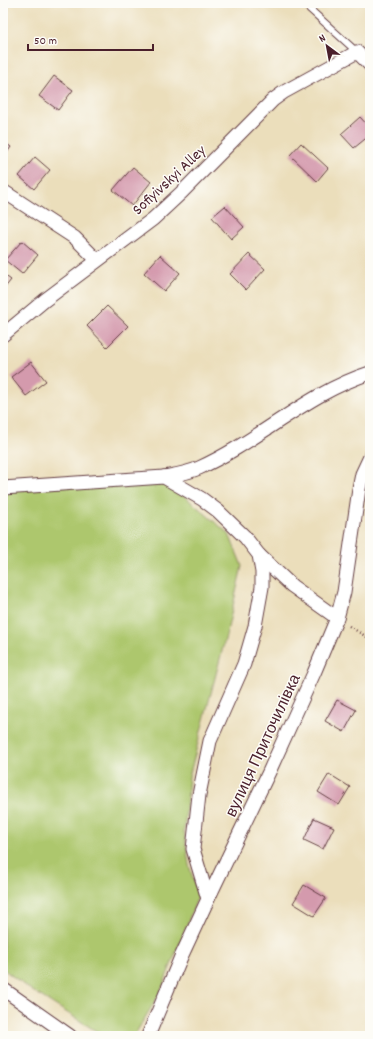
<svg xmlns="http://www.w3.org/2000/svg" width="373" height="1039" viewBox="0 0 373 1039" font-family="Dekko,sans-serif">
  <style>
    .green { fill: #adc76d; stroke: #7c734c }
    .building { fill: #d49aad }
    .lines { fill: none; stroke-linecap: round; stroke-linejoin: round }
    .lane-casing { stroke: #623c41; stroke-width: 8 }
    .street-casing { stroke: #623c41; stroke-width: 15 }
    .path { stroke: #623c41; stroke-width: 2.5; stroke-dasharray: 1 3; stroke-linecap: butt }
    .lane { stroke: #fff; stroke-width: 6 }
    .street { stroke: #fff; stroke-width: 13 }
    .labels { text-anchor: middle; stroke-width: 3; stroke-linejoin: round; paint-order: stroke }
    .street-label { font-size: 16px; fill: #4a1f2b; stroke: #fdfcf7 }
  </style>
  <rect width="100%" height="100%" fill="#fdfcf7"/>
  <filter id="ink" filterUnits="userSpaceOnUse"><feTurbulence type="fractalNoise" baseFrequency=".025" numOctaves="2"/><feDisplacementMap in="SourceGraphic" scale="8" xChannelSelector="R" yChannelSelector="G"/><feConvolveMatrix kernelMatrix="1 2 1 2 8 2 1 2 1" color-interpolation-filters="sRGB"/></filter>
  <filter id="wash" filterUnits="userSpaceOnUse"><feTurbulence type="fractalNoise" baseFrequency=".012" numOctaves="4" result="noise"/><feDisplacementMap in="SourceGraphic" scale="16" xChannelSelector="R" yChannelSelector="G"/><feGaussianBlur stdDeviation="0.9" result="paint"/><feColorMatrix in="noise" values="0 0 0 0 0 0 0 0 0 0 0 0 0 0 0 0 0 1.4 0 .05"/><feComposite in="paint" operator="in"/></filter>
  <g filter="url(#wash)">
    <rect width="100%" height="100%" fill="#ebdebb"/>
    <path class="green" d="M147,480L176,489L229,534L242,566L227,632L189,777L184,831L189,865L198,896L160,993L134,1036H104L31,990L3,969V490Z"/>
    <g id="blocks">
      <g class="building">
        <path d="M54,76L73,90L58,110L39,96Z"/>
        <path d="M360,117L370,128V135L354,148L341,134Z"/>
        <path d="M3,141L11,147L3,158Z"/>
        <path d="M301,143L328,168L317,181L290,155Z"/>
        <path d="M35,157L50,170L34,189L19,176Z"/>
        <path d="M133,167L151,182L132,206L113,190Z"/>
        <path d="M225,206L244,227L231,239L212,217Z"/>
        <path d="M22,241L38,255L22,274L5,260Z"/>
        <path d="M249,254L265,269L246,290L230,274Z"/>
        <path d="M160,255L180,273L164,291L144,273Z"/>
        <path d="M3,274L11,280L3,290Z"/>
        <path d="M107,306L128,326L107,347L87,326Z"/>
        <path d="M31,362L46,381L26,396L11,377Z"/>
        <path d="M337,700L356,710L344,732L325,721Z"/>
        <path d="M329,774L350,787L339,805L318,792Z"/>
        <path d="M314,818L334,827L323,849L304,840Z"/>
        <path d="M304,885L326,898L314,916L293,903Z"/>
      </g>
    </g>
  </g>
  <g filter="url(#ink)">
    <use href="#blocks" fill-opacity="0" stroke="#623c41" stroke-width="1"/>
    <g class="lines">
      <g class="lane-casing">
        <path id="lane" d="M303,3L357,52"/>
      </g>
      <g class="street-casing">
        <g id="street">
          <path d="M3,191L75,238L97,260"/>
          <path d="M3,335L45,300L153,219L182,192L273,100L284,92L357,52L370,65"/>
          <path d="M164,477C175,475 188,473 199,468C259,441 307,393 370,373"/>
          <path d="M3,488L164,477L202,499L218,511L245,537L259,555L262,572V587L255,626L244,664L210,741L199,795L193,849L208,899"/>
          <path d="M259,555L292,586L337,618"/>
          <path d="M3,989L70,1036"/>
          <path d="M148,1036L181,957L208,899L269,772L314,673L337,618L344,592L359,489L362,474L370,457"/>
        </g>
      </g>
      <path class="path" d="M349,626L370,639"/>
      <use href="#lane" class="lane"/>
      <use href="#street" class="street"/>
    </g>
  </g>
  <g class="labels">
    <g class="street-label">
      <text transform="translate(168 179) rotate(-43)" y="6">Sofiyivskyi Alley</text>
      <text transform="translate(262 745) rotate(-65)" y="6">вулиця Приточилівка</text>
    </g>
  </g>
  <rect width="373" height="1039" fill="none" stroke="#fdfcf7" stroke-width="16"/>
  <g transform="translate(327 46) rotate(328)" stroke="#fdfcf7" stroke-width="3" paint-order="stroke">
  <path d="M0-3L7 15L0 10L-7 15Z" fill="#4a1f2b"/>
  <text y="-6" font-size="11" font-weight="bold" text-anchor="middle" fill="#4a1f2b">N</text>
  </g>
  <path d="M28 44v6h125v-6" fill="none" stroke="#4a1f2b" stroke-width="2"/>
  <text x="34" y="44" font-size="12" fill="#4a1f2b" stroke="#fdfcf7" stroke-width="3" paint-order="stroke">50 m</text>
</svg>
